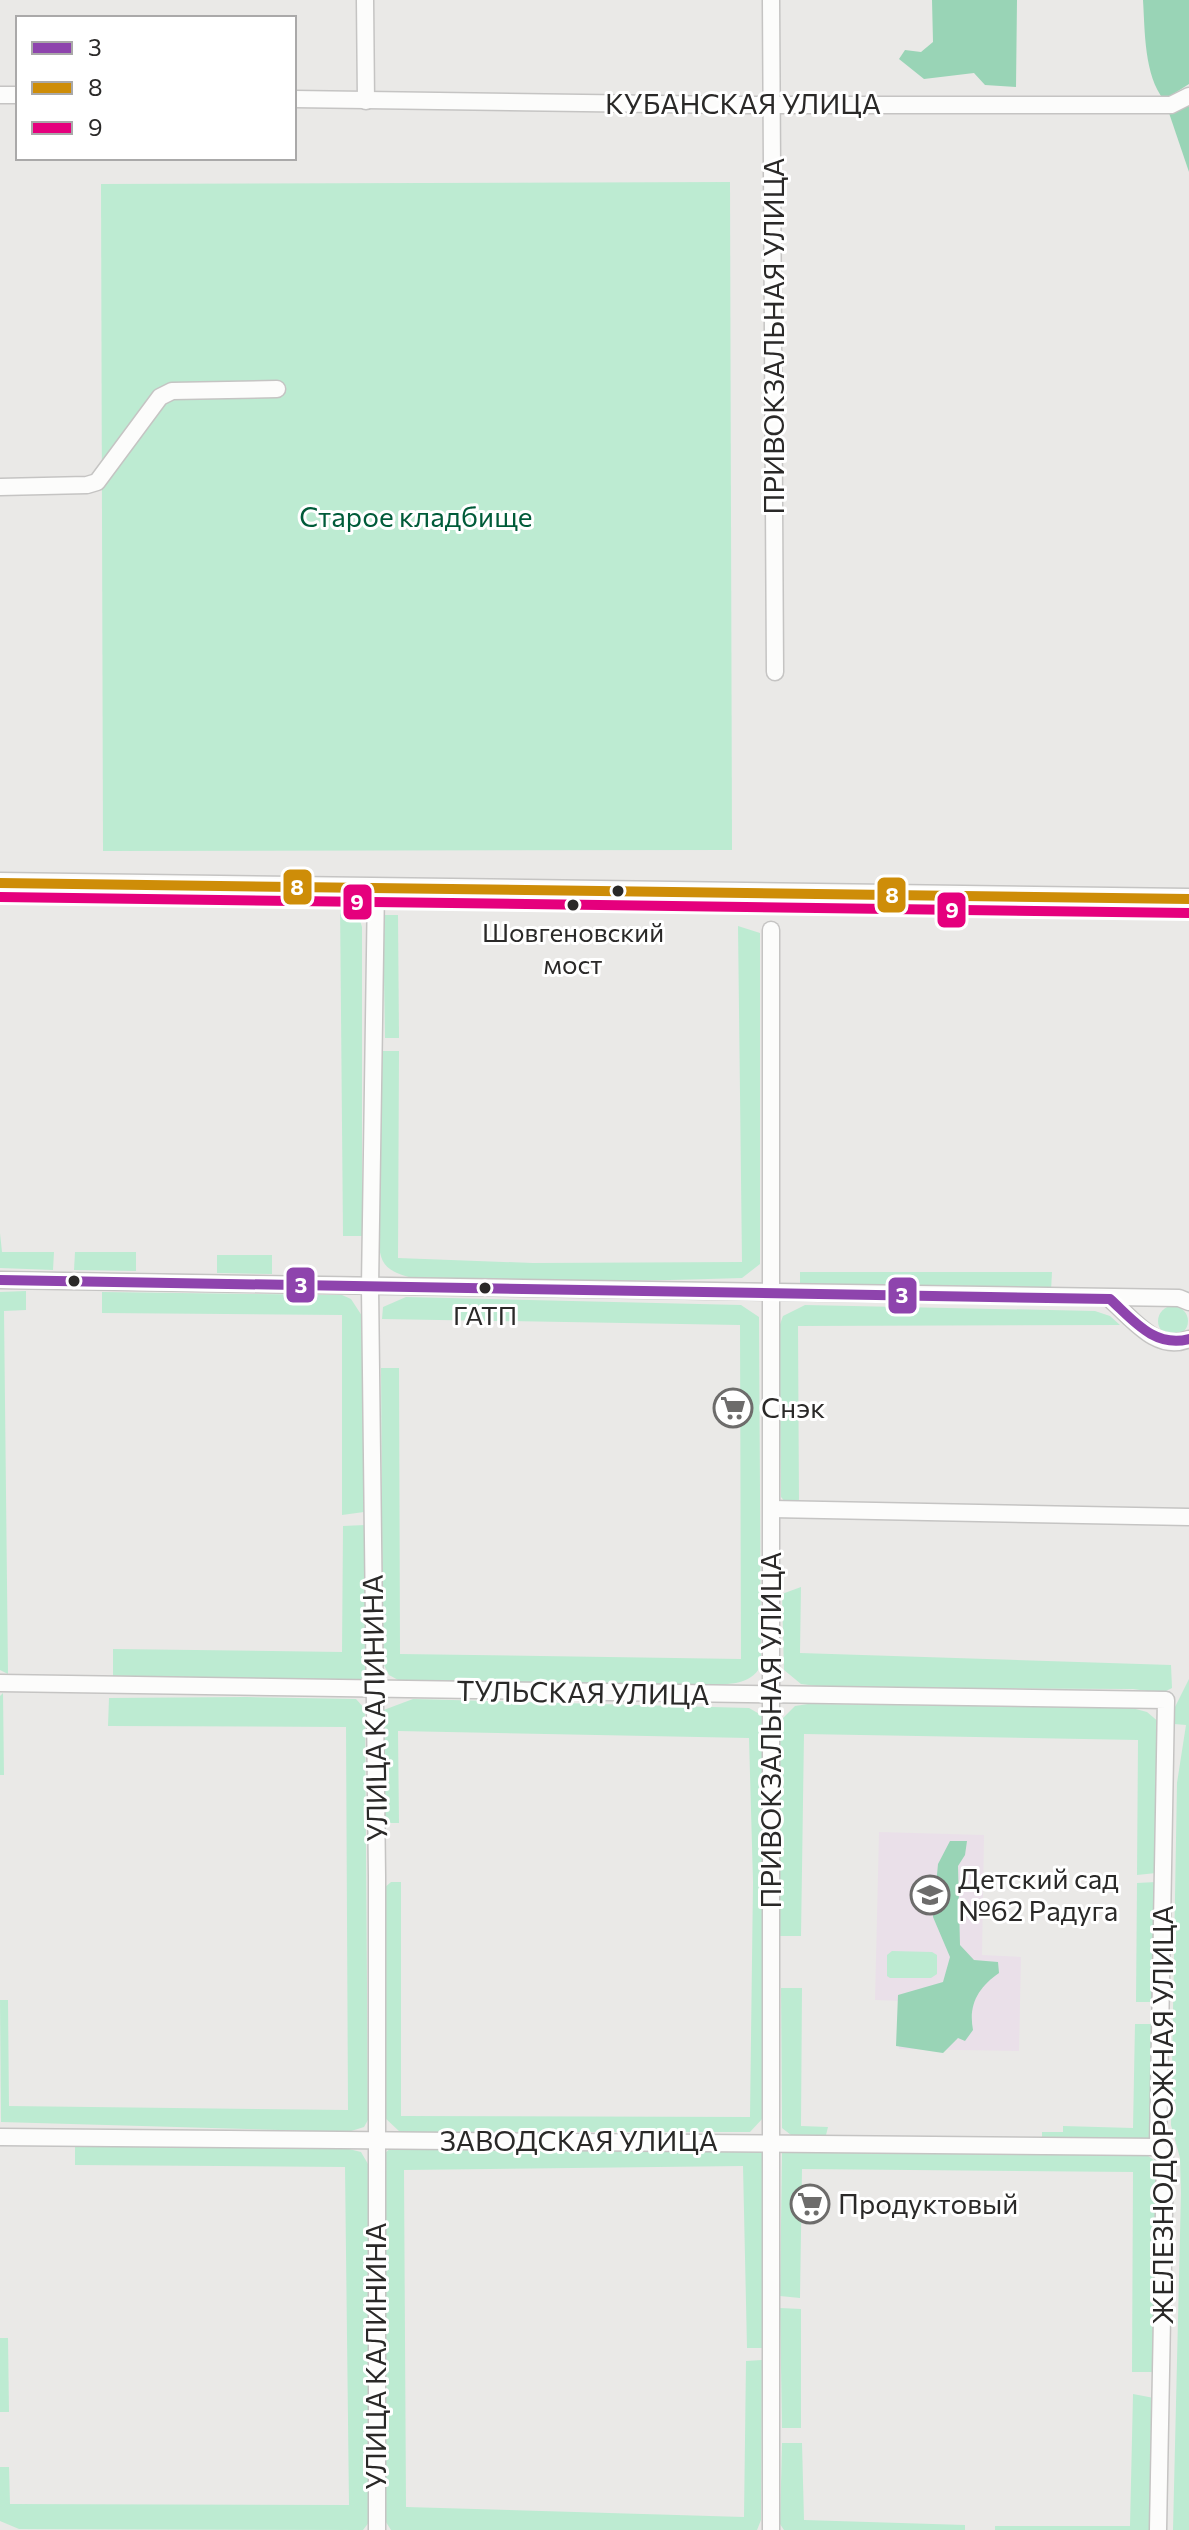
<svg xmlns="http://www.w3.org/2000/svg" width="1189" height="2530" viewBox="0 0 1189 2530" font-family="Commissioner,sans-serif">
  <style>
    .education { fill: #eae0e9 }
    .green { fill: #bdebd2 }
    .forest { fill: #99d4b6 }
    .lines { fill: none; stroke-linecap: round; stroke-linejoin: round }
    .minor-casing { stroke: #c5c4c3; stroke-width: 19 }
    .tertiary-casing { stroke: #c5c4c3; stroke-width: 23 }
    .minor { stroke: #fcfcfb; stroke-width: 16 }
    .tertiary { stroke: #fcfcfb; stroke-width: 20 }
    .bus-1-casing { stroke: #fff; stroke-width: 16 }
    .bus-2-casing { stroke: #fff; stroke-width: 16 }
    .bus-3-casing { stroke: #fff; stroke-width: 16 }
    .bus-1 { stroke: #8e44ad; stroke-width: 10 }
    .bus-2 { stroke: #ce8d08; stroke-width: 10 }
    .bus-3 { stroke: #e5007d; stroke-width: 10 }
    .bus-dot { fill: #2a2928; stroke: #fff; stroke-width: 3 }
    .labels { text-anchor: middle; stroke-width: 6; stroke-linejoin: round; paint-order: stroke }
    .bus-label { font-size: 26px; fill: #2a2928; stroke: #fff }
    .street-label { font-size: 28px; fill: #2a2928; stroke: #fff }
    .park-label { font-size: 28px; fill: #005b39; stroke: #fff }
    .poi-label { font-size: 28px; fill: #2a2928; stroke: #fff; text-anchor: start }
    .line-badge { stroke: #fff; stroke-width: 3 }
    .badge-label { font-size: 22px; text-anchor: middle; font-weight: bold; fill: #fff }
  </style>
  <rect width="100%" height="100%" fill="#eae9e7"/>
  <path class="education" d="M879,1832L984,1835L982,1955L1021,1957L1019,2051L899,2049L900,2001L875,2000Z"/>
  <g class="green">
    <path d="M730,182L732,850L103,851L101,184Z"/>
    <path d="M340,901L357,911L362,927V1236H343Z"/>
    <path d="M383,915H398L399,1038H385Z"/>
    <path d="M738,926L760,933V1264L742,1278C655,1281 569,1282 483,1280C457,1279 421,1284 397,1273C383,1267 380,1258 379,1244L382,1051H399L398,1258L533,1263L742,1262Z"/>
    <path d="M0,1233L2,1252H54L53,1270L0,1268Z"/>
    <path d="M75,1252H136V1271L74,1270Z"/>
    <path d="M217,1255H272V1274L217,1273Z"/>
    <path d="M800,1272H1052L1051,1291L800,1285Z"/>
    <path d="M26,1291V1310L4,1311L8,1674L0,1670V1292Z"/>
    <path d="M102,1292L342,1295L351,1299L364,1319V1512L342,1515V1315L102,1313Z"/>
    <path d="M406,1297L741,1305L759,1317L761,1665C751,1687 724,1684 702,1685L400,1681L389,1675L383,1663L381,1368H399L400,1654L741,1659L740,1325L382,1319L383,1307Z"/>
    <path d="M805,1305L1095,1311L1110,1316L1120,1325L798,1326L799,1506L787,1504L781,1497L779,1327L783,1316Z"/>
    <circle cx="1173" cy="1321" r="15"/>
    <path d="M365,1525L366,1665L363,1678L353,1682L113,1676V1649L342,1652L343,1526Z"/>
    <path d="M801,1587L800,1653L1171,1665L1172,1688L1162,1693L1133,1689L833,1688L801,1684L784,1670L782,1594Z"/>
    <path d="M1189,1679V2530H1173L1181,2193L1180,2158L1171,2125L1177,1783L1186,1725L1174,1724L1171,1715Z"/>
    <path d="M3,1693L4,1775H0V1696Z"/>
    <path d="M247,1697L356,1699L365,1709L368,2120L364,2127L348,2132L1,2122L0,2000H8L9,2106L348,2110L346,1727L108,1726L109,1698Z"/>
    <path d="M413,1699L749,1708L763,1716V2118L750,2132H400L383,2116V1889L391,1882H401V2116L750,2117L753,1882L749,1738L398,1731L399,1823H383L381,1711Z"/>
    <path d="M808,1704L1132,1708L1147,1712L1160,1723L1156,1873L1137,1875L1138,1740L804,1734L801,1936H780V1721L795,1706Z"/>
    <path d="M1156,1882L1153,2002H1136L1137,1883Z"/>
    <path d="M892,1951L932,1952L937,1955V1974L931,1978H890L887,1976V1955Z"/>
    <path d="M781,1988H802L801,2126L828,2127L826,2135L795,2138L782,2128Z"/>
    <path d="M1135,2024H1154L1149,2138L1042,2139V2132H1063V2126L1133,2128Z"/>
    <path d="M75,2146L345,2148L361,2152L368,2164L370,2505V2521L363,2530L19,2529L0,2521V2467H9L10,2504L349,2505L345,2167L75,2165Z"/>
    <path d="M391,2148L759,2150L762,2153V2348H747L743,2166L404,2170L406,2507L744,2517L746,2361L762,2360L761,2520L757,2530H391L384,2519L385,2153Z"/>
    <path d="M782,2152L1144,2153L1158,2163L1154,2372H1132L1133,2172L802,2169L800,2298L780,2296Z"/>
    <path d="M780,2308L801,2309V2428H782Z"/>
    <path d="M0,2338H8L9,2412H0Z"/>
    <path d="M1133,2394L1154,2398L1150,2530H995V2526H1130Z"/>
    <path d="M782,2443H802L804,2520L965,2525V2530H784L780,2524Z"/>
  </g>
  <g class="forest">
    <path d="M932,0H1017L1016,87L985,85L974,73L924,79L899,59L905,50L921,52L933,42Z"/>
    <path d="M1143,0H1189V84L1164,100C1144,75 1145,31 1143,0Z"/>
    <path d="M1189,106V172L1169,113Z"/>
    <path d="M950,1841H967L965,1855L958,1866L960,1945L974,1960L998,1962L999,1973C979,1987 968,2004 973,2030L965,2041L958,2038L943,2053L896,2046L898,1995L943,1982L950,1957L933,1917L938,1864Z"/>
  </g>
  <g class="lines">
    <g class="minor-casing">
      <g id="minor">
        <path d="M365,0L366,101"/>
        <path d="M771,0L775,672"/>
        <path d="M0,95H18"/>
        <path d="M294,99L732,105H1171L1189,96"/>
        <path d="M0,487L87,485L97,482L160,397L172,391L277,389"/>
        <path d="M376,887L370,1287L377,1876V2530"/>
        <path d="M0,1280L1179,1298L1189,1302"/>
        <path d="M1110,1299C1133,1319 1157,1353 1189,1339"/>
        <path d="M772,1509L1189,1517"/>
        <path d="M0,1683L1166,1700L1158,2147L1165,2159L1158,2530"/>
        <path d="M0,2137L1158,2147"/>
        <path d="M771,2530V930"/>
      </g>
    </g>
    <g class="tertiary-casing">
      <path id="tertiary" d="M0,883L1189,899"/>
    </g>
    <use href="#minor" class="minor"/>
    <use href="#tertiary" class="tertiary"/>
    <g class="bus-1-casing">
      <path id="bus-1" d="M0,1280L1110,1299C1133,1320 1154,1348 1189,1339"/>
    </g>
    <g class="bus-2-casing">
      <path id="bus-2" d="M0,883L1189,899"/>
    </g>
    <g class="bus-3-casing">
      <path id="bus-3" d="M0,897L1189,913"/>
    </g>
    <use href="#bus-1" class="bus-1"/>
    <use href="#bus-2" class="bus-2"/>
    <use href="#bus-3" class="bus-3"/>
  </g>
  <defs>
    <g id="supermarket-ring" transform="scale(2)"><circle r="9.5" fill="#fff" stroke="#6d6c6b" stroke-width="1.5"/><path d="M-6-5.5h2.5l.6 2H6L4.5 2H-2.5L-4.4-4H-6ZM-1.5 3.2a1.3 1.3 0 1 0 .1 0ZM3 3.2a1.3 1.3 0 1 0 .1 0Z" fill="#6d6c6b"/></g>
    <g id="school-ring" transform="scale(2)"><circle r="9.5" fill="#fff" stroke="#6d6c6b" stroke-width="1.5"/><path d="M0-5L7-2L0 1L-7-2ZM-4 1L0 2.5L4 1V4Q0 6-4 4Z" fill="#6d6c6b"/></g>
  </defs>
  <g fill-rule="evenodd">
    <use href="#supermarket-ring" x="733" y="1408"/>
    <use href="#school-ring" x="930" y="1895"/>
    <use href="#supermarket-ring" x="810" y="2204"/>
  </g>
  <g class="bus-dot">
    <circle cx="618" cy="891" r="7"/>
    <circle cx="573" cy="905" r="7"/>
    <circle cx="74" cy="1281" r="7"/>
    <circle cx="485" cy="1288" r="7"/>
  </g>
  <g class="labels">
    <g class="bus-label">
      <text x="573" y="942">Шовгеновский<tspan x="573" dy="32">мост</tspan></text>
      <text x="485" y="1325">ГАТП</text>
    </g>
    <g class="street-label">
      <text x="743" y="114">КУБАНСКАЯ УЛИЦА</text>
      <text transform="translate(774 336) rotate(-90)" y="10">ПРИВОКЗАЛЬНАЯ УЛИЦА</text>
      <text transform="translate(583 1693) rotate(1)" y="10">ТУЛЬСКАЯ УЛИЦА</text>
      <text transform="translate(375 1708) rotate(-91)" y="10">УЛИЦА КАЛИНИНА</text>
      <text transform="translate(771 1730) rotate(-90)" y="10">ПРИВОКЗАЛЬНАЯ УЛИЦА</text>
      <text transform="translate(1163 2115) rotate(-90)" y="10">ЖЕЛЕЗНОДОРОЖНАЯ УЛИЦА</text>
      <text x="579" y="2151">ЗАВОДСКАЯ УЛИЦА</text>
      <text transform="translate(376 2356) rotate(-90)" y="10">УЛИЦА КАЛИНИНА</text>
    </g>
    <g class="park-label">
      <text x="416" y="527">Старое кладбище</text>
    </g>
    <g class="poi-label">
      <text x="761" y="1418">Снэк</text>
      <text x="958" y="1889">Детский сад<tspan x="958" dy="32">№62 Радуга</tspan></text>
      <text x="838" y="2214">Продуктовый</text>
    </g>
  </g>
  <g class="line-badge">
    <rect x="282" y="868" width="31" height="38" rx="8" fill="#ce8d08"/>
    <rect x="876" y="876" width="31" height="38" rx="8" fill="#ce8d08"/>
    <rect x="342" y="883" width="31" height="38" rx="8" fill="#e5007d"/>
    <rect x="936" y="891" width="31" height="38" rx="8" fill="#e5007d"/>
    <rect x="285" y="1266" width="31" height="38" rx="8" fill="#8e44ad"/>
    <rect x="887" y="1276" width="31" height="39" rx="8" fill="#8e44ad"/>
  </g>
  <g class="badge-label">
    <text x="297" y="895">8</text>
    <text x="892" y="903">8</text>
    <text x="357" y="910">9</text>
    <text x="952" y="918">9</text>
    <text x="301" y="1293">3</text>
    <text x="902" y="1303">3</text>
  </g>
  <rect x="16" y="16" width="280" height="144" fill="#ffffff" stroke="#aaa9a9" stroke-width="2"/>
  <rect x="32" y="42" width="40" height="12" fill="#8e44ad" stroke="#aaa9a9" stroke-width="2"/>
  <text x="88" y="56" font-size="24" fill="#2a2928">3</text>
  <rect x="32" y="82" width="40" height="12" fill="#ce8d08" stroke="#aaa9a9" stroke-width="2"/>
  <text x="88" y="96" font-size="24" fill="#2a2928">8</text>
  <rect x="32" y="122" width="40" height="12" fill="#e5007d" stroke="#aaa9a9" stroke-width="2"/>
  <text x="88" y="136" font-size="24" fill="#2a2928">9</text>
</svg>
